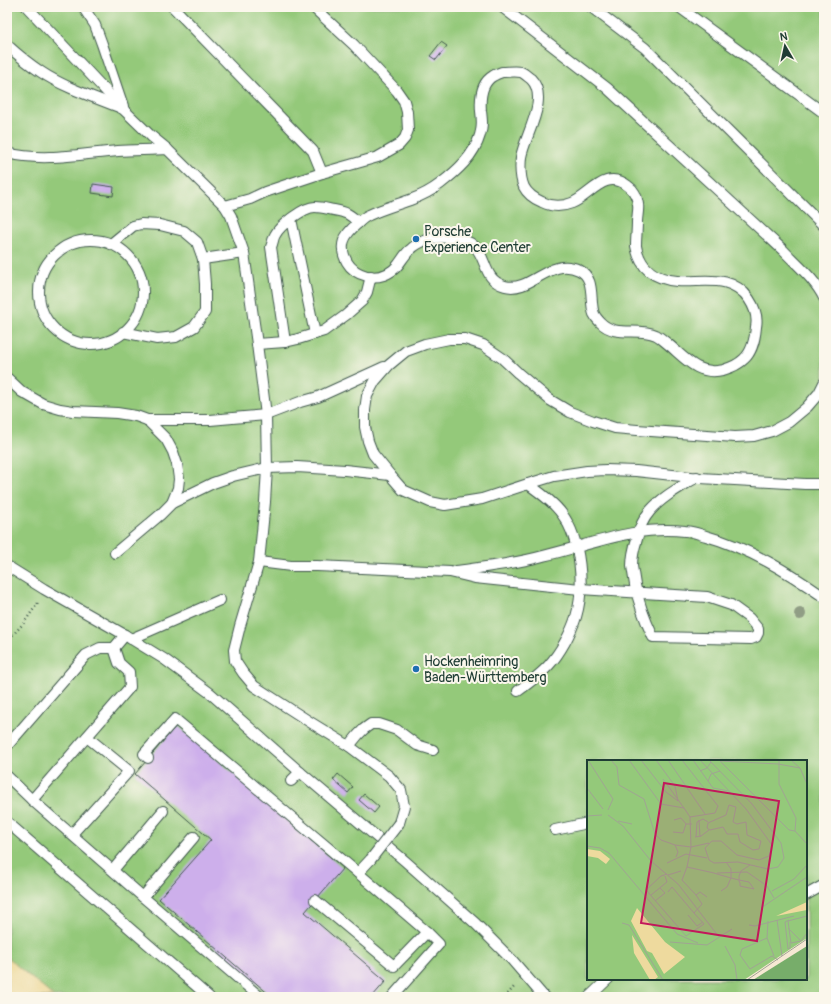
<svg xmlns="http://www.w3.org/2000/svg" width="831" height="1004" viewBox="0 0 831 1004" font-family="Pangolin,sans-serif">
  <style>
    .green { fill: #94c97a; stroke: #5a8357; fill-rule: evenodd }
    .sand { fill: #eeda9e; stroke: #868c69 }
    .building { fill: #cdafeb }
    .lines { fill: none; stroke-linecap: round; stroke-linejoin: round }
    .service-casing { stroke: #3f574c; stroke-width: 12 }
    .path { stroke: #3f574c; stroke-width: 2.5; stroke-dasharray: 1 3; stroke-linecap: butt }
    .service { stroke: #fff; stroke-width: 10 }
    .service-bridge-casing { stroke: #3f574c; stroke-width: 12; stroke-linecap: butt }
    .service-bridge { stroke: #fff; stroke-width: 10 }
    .tree { fill: #909d85 }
    .poi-dot { fill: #1f6fb2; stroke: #fbf7ec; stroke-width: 1.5 }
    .labels { text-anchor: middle; stroke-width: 4; stroke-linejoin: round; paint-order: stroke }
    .poi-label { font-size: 14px; fill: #1f3d34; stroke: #fbf7ec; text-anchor: start }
    .inset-road { fill: none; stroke: #a0a493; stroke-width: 1 }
    .view { fill: #c2185b; fill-opacity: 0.15; stroke: #c2185b; stroke-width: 2 }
    .inset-edge { fill: none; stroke: #1f3d34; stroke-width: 2 }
  </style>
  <rect width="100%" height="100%" fill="#fbf7ec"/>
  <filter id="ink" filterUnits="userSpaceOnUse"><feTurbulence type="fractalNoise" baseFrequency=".025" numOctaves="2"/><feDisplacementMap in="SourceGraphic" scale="8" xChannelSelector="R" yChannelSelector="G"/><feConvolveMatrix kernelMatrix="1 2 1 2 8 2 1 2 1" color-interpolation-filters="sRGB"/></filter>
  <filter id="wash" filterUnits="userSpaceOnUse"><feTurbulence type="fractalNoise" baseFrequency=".012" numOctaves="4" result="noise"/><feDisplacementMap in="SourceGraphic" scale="16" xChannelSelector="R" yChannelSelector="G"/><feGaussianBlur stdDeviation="0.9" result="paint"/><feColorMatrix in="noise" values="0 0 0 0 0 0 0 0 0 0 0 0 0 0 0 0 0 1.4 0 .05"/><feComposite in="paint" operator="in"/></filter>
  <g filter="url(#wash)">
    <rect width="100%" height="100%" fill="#f6e8d3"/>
    <path class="green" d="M7,7H824V997H7ZM588,761H806V979H588Z"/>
    <path class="sand" d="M7,957L54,997H7Z"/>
    <g id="blocks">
      <g class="building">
        <path d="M441,42L447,46L436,60L430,56Z"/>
        <path d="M93,184L114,187L113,196L92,193Z"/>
        <path d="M177,725L343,868L305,912L386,981L372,997H272L159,899L211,840L135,774Z"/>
        <path d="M338,774L353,787L348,793L333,780Z"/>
        <path d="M364,794L379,807L374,813L359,800Z"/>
      </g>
    </g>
  </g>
  <g filter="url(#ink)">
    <use href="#blocks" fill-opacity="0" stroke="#3f574c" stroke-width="1"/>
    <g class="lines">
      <g class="service-casing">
        <g id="service">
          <path d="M27,7L124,110L151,136L167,149"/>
          <path d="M83,7L95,25L102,44L123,106"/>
          <path d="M173,7L313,151L322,173"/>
          <path d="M502,7L607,88L783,250C797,265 815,279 824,298"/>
          <path d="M591,7L645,48L824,226"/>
          <path d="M679,7L824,113"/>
          <path d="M7,45C18,55 29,64 41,72C65,88 94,97 121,108"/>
          <path d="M502,72C508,72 515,71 521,72C524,73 528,77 531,79C550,98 525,135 521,157C520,167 520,178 524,187C528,195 535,199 542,202C552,207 562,207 572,203C590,196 605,168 628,186C634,190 637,196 638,204C639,210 637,216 637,222C637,230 636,238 636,246C640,269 655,279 677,281C703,283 731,273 749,299C755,308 758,317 756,327C755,338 753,351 744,359C739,364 730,368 723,370C698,376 685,358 668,344C664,341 660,337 656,335C638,327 615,338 600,322C597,319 596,318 594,314C589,300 596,278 579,270C550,256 531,293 505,286C475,278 494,240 451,238C443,237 434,237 427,240C420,242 414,246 410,250C405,254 402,260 398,265C390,275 378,278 367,276C359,274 351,269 347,262C338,246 344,235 357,224C361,220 364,217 369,215C382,209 396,205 410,200C421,196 431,191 440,184C457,171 474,156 480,135C483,127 482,119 481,111C480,99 481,83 493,76C496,74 499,73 502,72Z"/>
          <path d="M7,153C43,162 81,154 118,151C134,150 151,150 167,149L225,206L231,216L244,253L257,344L266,415L267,468L265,502L259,562L291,566H317L450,572L475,578L580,589L707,597L731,605L749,618L758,629V633L756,637L751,639L653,637C644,618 639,605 635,585C634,579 633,572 632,566C632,557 634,548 637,539C639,529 643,519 650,511C663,496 681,487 697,477"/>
          <path d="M225,206L250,199L265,192L322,173L378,157L399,145L405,138L408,130L407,112L404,101L397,91L354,45L313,7"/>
          <path d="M291,219L315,334"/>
          <circle cx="91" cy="292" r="52"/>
          <path d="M111,244L133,226L141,224L160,225L184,231L197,242L203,259L244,253"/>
          <path d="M123,332L157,339L176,337L194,327L205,312V284L203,259"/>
          <path d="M285,342L271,247C273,243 273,238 275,235C280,225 304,207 315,207C322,207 328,209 334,210C345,212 351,214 358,223"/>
          <path d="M257,344L285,342L298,339L324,331L346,315L362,301L367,292L371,276"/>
          <path d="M7,378L22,392L43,404L60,409L73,411L117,413L136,416L147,420L166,439L173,452L177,464L179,479L178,488L172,503"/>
          <path d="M824,383L819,393L807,407L789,422L772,431L754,436L735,437L637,430L615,428L593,421L570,412L550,400L518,373L502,358L483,345L465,339H449L425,344L406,351L389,365L375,381L367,396L365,410V427L368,441L373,454L390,475L403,490L430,502L445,505L482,499L528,484L554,476L587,471L606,470L636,471L700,478L805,484H824"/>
          <path d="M147,420H210L266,415L300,402L318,397L384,367"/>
          <path d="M115,553L160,515L172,503L213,483L233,476L267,468L297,467L345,470L390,475"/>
          <path d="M259,562L240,626L234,650L235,661L243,673L254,686L310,722L349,746"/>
          <path d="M7,566L44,589L125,635L164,659L210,693L300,772L405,861L475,923L512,960L544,997"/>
          <path d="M456,571C485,567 515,564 543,556C590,545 636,525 685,531C692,531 699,534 706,536C749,548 788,572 824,597"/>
          <path d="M131,639L220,600"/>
          <path d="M518,691C529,683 540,675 549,665C560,653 571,633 576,617C585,587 581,540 562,514C555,504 538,491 528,484"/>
          <path d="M7,746L86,655L100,648H114L125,635"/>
          <path d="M148,758L144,754L175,719L358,873L371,859"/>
          <path d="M7,776L32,800L143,897L260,997"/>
          <path d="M291,781L300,772"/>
          <path d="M32,800L130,687L129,672L119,663L114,648"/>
          <path d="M7,822L209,997"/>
          <path d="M399,823L404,806L401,790L389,776L349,746L358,735L364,729L371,724H379L397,730L417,745L433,750"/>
          <path d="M555,830L588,823"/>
          <path d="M72,834L129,771L87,737"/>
          <path d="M113,870L163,811"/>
          <path d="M358,873L427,932L439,944L392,997"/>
          <path d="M806,895L824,885"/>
          <path d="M143,897L194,837"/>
          <path d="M315,900L394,966L427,932"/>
          <path d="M589,997L608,979"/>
        </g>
      </g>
      <g class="path">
        <path d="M7,641L23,624L38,603"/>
        <path d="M505,997L514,987"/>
      </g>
      <use href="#service" class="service"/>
      <g class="service-bridge-casing">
        <path id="service-bridge" d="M371,859L399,823"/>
      </g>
      <use href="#service-bridge" class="service-bridge"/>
    </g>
    <circle class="tree" cx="800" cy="614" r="6"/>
  </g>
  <g class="poi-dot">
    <circle cx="416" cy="239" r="4"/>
    <circle cx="416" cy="669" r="4"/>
  </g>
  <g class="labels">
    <g class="poi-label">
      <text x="424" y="236">Porsche<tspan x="424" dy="16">Experience Center</tspan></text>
      <text x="424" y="666">Hockenheimring<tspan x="424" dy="16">Baden-Württemberg</tspan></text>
    </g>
  </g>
  <g transform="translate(587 760)">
    <rect width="220" height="220" fill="#f6e8d3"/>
    <path d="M0,0H220V178L157,220H0Z" fill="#94c97a"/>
    <path d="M220,186V220H166Z" fill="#77ad6a"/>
    <path d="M0,89L13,91L23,99L19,104L11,98L0,96ZM220,142V150L189,156ZM50,148L78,182L98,197L77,214L65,193L60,191L44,161ZM45,175L71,217L67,220H63L47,193Z" fill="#eeda9e"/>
    <path class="inset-road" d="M1,0L26,39L21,50M24,0L30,7L32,25L57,39L68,74L74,80L88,85L91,92L89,97M42,0L74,44L97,48L103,57L104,87L100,107L127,113L130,114L144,118L152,120L162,122L167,129L153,126V123L152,121V116L154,111L163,105M54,0L79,32L91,41M69,0L88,26L91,41M81,0L118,54M95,0L131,46L128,53L103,57M106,0L126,28L142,31M113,0L159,49L185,85L182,96L172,100L150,95L134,81H125L118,88L122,100L127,103L151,102L181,109L191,107L197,98L194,83L165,44L122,0M132,0L202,70L208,71M192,0V24L209,58L208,71L220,84M204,0L213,8L220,24M133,1L191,4L213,8M113,11L120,8L124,2M76,19L97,48M121,21L124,14L133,11M0,28L16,49M142,45L149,47L146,62L150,64L159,62L160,75L174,81L172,89L166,90L153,82L151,74H140L136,67L123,70L120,68L121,63L139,55ZM21,55L36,66L64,101L91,124L132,177M0,56L15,55M87,60L94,58L99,64H105M112,60L113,77M31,61L45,64M86,72L96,73L99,64M108,77L114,76L122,70M109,77L110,62L116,59L121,62M88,85L104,87L122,83M0,86L13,88L22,93L90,174L111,183M80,103L99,94L120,98M100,107L95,120L109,135M130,113L160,112L180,126L187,138M80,114L74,116L59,130L99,176L117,164L107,153M81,115L94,111M134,131L140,127L144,118V109L139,102M185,131L207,119L220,105M81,132L85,127L107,153L115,144L109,135L113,132L120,137M64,135L80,122L78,116M68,141L78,133L73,128M174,148L220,117M101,155L110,166L116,162M220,156L201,161L204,183L214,181L220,173M202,160L198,162L201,189L203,188V182M181,161L180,178L155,189L153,195L163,209L185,196L191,200M35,163L42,165L76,220M162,165L168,166L207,156M201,168L214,181M180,178L187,196M83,182L120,185L145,169M138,186L148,205L150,220M195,196L220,179M160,220L195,196L190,160"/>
    <path class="view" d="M77,23L192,41L170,181L54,163Z"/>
    <rect width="220" height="220" class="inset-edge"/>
  </g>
  <rect width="831" height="1004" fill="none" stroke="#fbf7ec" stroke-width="24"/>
  <g transform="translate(785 46) rotate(351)" stroke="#fbf7ec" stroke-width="3" paint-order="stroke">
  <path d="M0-3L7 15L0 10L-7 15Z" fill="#1f3d34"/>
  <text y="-6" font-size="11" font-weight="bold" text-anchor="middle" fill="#1f3d34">N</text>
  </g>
</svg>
